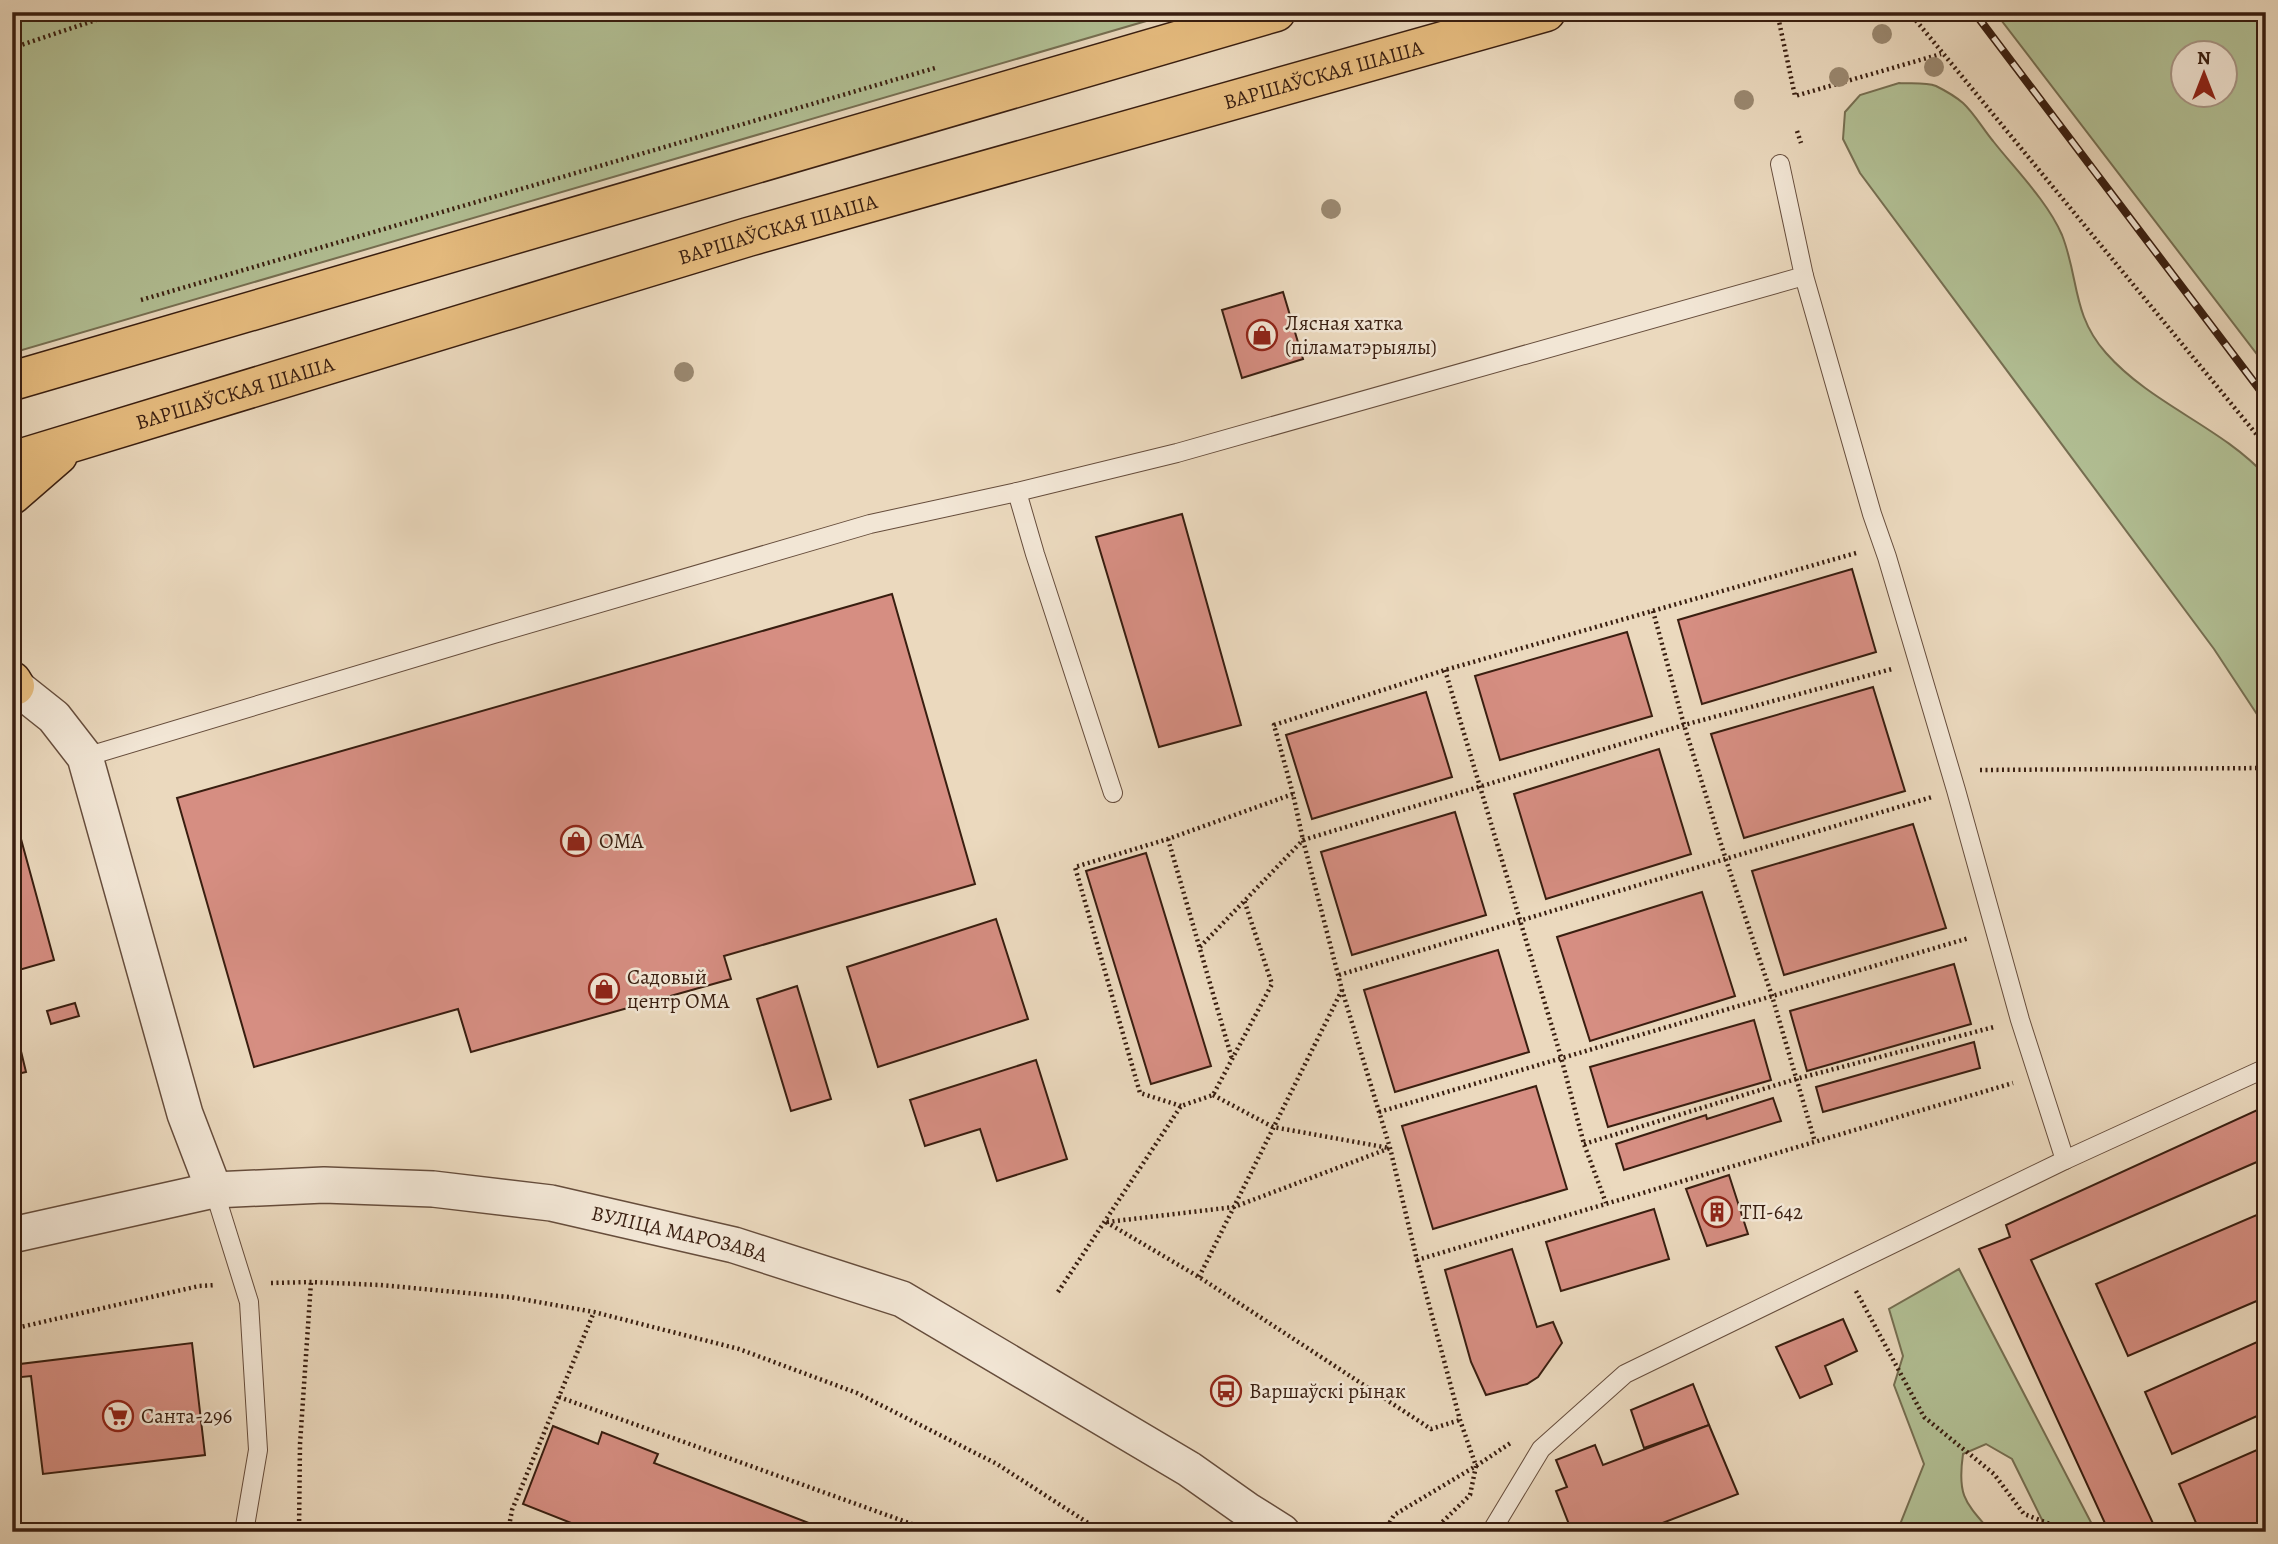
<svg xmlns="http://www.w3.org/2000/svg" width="2278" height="1544" viewBox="0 0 2278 1544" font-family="Alegreya,serif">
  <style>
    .green { fill: #b2c095; stroke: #766f52; stroke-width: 2; fill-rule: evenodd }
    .building { fill: #d68e82; stroke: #391e10; stroke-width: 2 }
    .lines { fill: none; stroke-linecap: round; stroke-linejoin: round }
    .lane-casing { stroke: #664d3c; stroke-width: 20 }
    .street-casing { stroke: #664d3c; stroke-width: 38 }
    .highway-casing { stroke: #391e10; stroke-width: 41 }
    .path { stroke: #391e10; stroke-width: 4.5; stroke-dasharray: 2 3.5; stroke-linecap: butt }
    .lane { stroke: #f2e6d5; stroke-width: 18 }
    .street { stroke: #f2e6d5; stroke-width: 35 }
    .highway { stroke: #e6bc7f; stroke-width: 38 }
    .rail-casing { stroke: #391e10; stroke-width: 8 }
    .rail { stroke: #f2e6d5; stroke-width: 5; stroke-dasharray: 16; stroke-linecap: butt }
    .tree { fill: #9a8870 }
    .labels { text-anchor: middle; stroke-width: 5; stroke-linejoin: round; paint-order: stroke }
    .street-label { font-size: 21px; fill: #391e10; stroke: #f2e6d5 }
    .poi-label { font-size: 21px; fill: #391e10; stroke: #f2e6d5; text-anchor: start }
  </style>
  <rect width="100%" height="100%" fill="#ebd9be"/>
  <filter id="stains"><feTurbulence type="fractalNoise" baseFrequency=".00286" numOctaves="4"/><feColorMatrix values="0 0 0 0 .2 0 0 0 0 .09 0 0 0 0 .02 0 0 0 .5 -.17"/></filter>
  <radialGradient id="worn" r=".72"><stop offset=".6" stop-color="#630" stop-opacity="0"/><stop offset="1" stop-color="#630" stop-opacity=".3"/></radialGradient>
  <g class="green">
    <path d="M12,12H1177L12,353Z"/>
    <path d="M1995,12H2266V366ZM2184,52H2226V94H2184Z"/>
    <path d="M1899,83C1910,84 1926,82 1936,86C1944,90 1956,97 1963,103C1974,113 1983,129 1993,141C2015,169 2048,202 2062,235C2079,278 2072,315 2106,353C2152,405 2220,426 2266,476V728L2214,649L1860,173L1843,139L1845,112L1860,95Z"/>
    <path d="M1959,1269L2096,1532H2048L2012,1459L1986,1444L1963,1454C1957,1496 1965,1502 1991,1532H1897L1924,1464L1894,1385L1903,1356L1889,1309Z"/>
  </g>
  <g class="building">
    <path d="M1283,292L1303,359L1242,378L1222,310Z"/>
    <path d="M1182,514L1241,725L1159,747L1096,537Z"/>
    <path d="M1852,569L1876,652L1702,704L1678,620Z"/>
    <path d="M892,594L975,884L724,956L731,979L471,1052L458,1009L254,1067L177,798Z"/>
    <path d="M1627,632L1652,716L1500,760L1475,676Z"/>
    <path d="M1873,687L1905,791L1744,838L1711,734Z"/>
    <path d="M1426,692L1452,777L1312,819L1286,735Z"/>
    <path d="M1659,749L1691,854L1546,899L1514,794Z"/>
    <path d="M12,806L54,960L12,972Z"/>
    <path d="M1455,812L1486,915L1352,955L1321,852Z"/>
    <path d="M1913,824L1946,928L1784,975L1752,871Z"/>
    <path d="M1146,853L1211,1066L1151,1084L1086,871Z"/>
    <path d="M1702,892L1735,996L1590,1041L1557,937Z"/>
    <path d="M996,919L1028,1019L878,1067L847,967Z"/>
    <path d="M1498,950L1529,1052L1395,1092L1364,990Z"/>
    <path d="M1954,964L1971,1024L1807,1071L1790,1011Z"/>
    <path d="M797,986L831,1099L791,1111L757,999Z"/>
    <path d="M75,1003L79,1016L51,1024L47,1011Z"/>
    <path d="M1754,1020L1771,1080L1608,1127L1590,1067Z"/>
    <path d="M1974,1042L1980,1068L1823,1112L1816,1087Z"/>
    <path d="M19,1043L26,1072L13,1075L12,1045Z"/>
    <path d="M1036,1060L1067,1159L997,1181L980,1129L925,1146L910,1100Z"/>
    <path d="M1536,1086L1567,1189L1433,1229L1402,1126Z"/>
    <path d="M1773,1098L1781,1121L1624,1170L1616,1144L1706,1115L1707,1119Z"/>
    <path d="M2266,1106V1158L2031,1260L2157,1532H2109L1979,1249L2010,1237L2006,1225Z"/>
    <path d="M1729,1175L1748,1234L1707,1246L1686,1189Z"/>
    <path d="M1654,1209L1669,1259L1561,1291L1546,1242Z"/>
    <path d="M2266,1211V1297L2128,1356L2096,1284Z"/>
    <path d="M1512,1249L1537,1327L1553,1322L1562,1343L1538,1377L1527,1384L1486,1395L1471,1362L1445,1270Z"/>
    <path d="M1843,1319L1857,1351L1825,1366L1832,1384L1800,1398L1776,1347Z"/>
    <path d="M2266,1338V1412L2172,1454L2145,1392Z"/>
    <path d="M192,1343L205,1455L43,1474L31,1376L12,1378V1365Z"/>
    <path d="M1693,1384L1709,1425L1644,1448L1631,1410Z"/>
    <path d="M1709,1425L1738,1494L1639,1532H1572L1556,1491L1567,1487L1556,1460L1595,1445L1603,1465Z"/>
    <path d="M553,1426L598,1444L602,1432L658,1454L654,1463L832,1532H594L523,1504Z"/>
    <path d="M2266,1446V1529L2259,1532H2200L2179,1484Z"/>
  </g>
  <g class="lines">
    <g class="lane-casing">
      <g id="lane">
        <path d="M1804,276L1872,514L1887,557L1956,790L2020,1020L2065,1160"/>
        <path d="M1017,492L1035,554L1113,793"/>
        <path d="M85,757L494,634L870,524L1017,492L1177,453L1804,276L1780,164"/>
        <path d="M214,1190L249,1302L258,1450L244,1532"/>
        <path d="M1491,1532L1541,1449L1625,1374L2065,1160L2266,1068"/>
      </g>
    </g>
    <g class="street-casing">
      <g id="street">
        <path d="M15,686L54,717L85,757L185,1114L214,1190"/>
        <path id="s1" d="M12,1235L214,1190L324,1185L433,1189L551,1203L734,1245L902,1299L1189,1469L1247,1510L1282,1532"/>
      </g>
    </g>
    <g class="highway-casing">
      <g id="highway">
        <path d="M12,381L1276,12"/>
        <path id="s2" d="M12,461L748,237L1546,12"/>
        <path d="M12,495L58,455"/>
        <path d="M12,681L15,686"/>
      </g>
    </g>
    <g class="path">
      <path d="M1777,12L1795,96L1941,54"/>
      <path d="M1909,12L2266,446"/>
      <path d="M12,48L120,12"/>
      <path d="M1797,131L1801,143"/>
      <path d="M141,300L935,68"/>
      <path d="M1856,553L1445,670L1274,725L1293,794L1303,840L1342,990L1390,1148L1417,1260L2013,1083"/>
      <path d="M1653,611L1684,725L1726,860L1772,996L1815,1142"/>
      <path d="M1445,670L1561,1057L1584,1144L1606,1203"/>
      <path d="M1980,770L2266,768"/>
      <path d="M1168,839L1232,1059"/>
      <path d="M1200,947L1303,840L1684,725L1892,669"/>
      <path d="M1339,975L1932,797"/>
      <path d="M1213,1095L1273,1127L1389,1148"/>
      <path d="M1181,1106L1140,1093L1075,867L1168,839L1293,794"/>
      <path d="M1379,1112L1969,938"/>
      <path d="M1584,1144L1796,1079L1994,1027"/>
      <path d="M1106,1222L1199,1277L1431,1429L1460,1420"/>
      <path d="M1107,1222L1234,1207L1390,1148"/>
      <path d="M1417,1260L1460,1420L1476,1466L1470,1495L1432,1532"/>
      <path d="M1199,1277L1342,990"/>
      <path d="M271,1283L311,1282L380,1285L510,1297L594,1312L739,1349L857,1393L997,1464L1102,1532"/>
      <path d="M1856,1291L1924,1417L1994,1474L2024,1514L2071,1532"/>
      <path d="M1058,1292L1181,1106L1213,1095L1272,984L1244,900"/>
      <path d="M12,1329L199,1286L216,1285"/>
      <path d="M559,1397L934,1532"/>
      <path d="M299,1532L300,1444L311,1282"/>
      <path d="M508,1532L512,1510L594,1312"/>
      <path d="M1384,1532L1394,1515L1476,1466L1512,1442"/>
    </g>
    <use href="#lane" class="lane"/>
    <use href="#street" class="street"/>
    <use href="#highway" class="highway"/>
    <g class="rail-casing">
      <path id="rail" d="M1974,12L2266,398"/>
    </g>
    <use href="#rail" class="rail"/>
  </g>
  <g class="tree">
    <circle cx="1882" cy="34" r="10"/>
    <circle cx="1934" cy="67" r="10"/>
    <circle cx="1839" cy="77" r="10"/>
    <circle cx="1744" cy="100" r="10"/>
    <circle cx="1331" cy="209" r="10"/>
    <circle cx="684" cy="372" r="10"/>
  </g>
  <defs>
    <g id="shop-ring" transform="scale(1.575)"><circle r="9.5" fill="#f2e6d5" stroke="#8f2418" stroke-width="1.5"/><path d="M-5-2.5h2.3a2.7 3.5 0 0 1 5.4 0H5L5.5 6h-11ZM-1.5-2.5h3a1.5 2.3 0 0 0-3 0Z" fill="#8f2418"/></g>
    <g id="building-ring" transform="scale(1.575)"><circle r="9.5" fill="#f2e6d5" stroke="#8f2418" stroke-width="1.5"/><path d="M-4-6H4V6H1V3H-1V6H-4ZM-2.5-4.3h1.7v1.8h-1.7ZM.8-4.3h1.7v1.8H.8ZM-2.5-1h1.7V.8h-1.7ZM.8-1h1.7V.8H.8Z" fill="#8f2418"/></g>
    <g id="bus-ring" transform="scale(1.575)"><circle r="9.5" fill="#f2e6d5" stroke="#8f2418" stroke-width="1.5"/><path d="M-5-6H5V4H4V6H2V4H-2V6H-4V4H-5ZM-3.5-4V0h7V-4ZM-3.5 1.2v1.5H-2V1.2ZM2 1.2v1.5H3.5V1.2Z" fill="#8f2418"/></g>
    <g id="supermarket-ring" transform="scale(1.575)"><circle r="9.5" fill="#f2e6d5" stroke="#8f2418" stroke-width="1.5"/><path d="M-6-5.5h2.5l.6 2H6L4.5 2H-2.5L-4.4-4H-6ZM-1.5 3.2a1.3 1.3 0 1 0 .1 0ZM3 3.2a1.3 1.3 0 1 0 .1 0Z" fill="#8f2418"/></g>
  </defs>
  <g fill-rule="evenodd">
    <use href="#shop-ring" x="1262" y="335"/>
    <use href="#shop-ring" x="576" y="841"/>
    <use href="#shop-ring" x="604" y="989"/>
    <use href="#building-ring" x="1717" y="1212"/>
    <use href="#bus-ring" x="1226" y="1391"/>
    <use href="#supermarket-ring" x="118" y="1416"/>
  </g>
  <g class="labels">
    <g class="street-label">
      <text dy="7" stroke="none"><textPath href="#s2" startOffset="1367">ВАРШАЎСКАЯ ШАША</textPath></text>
      <text dy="7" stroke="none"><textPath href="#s2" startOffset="800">ВАРШАЎСКАЯ ШАША</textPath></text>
      <text dy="7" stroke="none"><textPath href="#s2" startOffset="233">ВАРШАЎСКАЯ ШАША</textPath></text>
      <text dy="7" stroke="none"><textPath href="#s1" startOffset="677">ВУЛІЦА МАРОЗАВА</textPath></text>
    </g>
    <g class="poi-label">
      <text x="1285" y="330">Лясная хатка<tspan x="1285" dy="24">(піламатэрыялы)</tspan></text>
      <text x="599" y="848">ОМА</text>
      <text x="627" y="984">Садовый<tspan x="627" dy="24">центр ОМА</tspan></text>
      <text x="1740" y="1219">ТП-642</text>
      <text x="1249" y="1398">Варшаўскі рынак</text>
      <text x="141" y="1423">Санта-296</text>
    </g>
  </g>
  <rect width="2278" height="1544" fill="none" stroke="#ebd9be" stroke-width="42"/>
  <rect x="14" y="14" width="2250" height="1516" fill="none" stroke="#391e10" stroke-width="3.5"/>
  <rect x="21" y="21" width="2236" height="1502" fill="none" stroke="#391e10" stroke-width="2"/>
  <g transform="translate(2204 74)"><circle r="33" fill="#f2e6d5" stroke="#a89686" stroke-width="2"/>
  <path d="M0-5L12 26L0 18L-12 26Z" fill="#8f2418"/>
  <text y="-10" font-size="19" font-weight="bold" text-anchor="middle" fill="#391e10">N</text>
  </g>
  <rect width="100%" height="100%" filter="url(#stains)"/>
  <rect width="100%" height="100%" fill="url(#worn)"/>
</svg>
